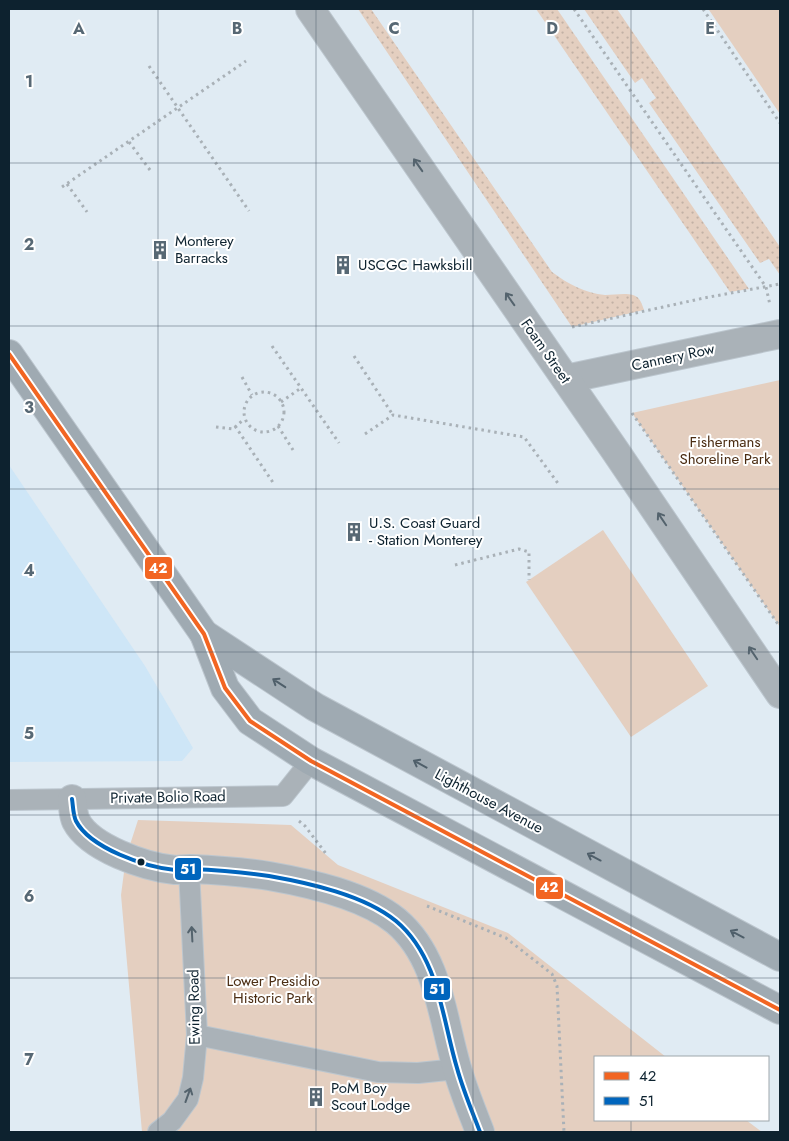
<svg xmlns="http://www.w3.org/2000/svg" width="789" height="1141" viewBox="0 0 789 1141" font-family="Jost,sans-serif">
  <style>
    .built { fill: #cee6f7 }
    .grass { fill: url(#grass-dots) }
    .park { fill: #e4cfc0 }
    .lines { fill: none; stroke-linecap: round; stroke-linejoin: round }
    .service-casing { stroke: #bcc6ce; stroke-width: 22 }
    .minor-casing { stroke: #bcc6ce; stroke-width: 30 }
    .tertiary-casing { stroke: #bcc6ce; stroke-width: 30 }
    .primary-casing { stroke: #bcc6ce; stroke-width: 30 }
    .path { stroke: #a9b1b7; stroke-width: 3; stroke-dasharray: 2.5 4; stroke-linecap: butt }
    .service { stroke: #aab2b8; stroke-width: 20 }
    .minor { stroke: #aab2b8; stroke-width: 28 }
    .tertiary { stroke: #aab2b8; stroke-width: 28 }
    .primary { stroke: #9faab2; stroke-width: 28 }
    .bus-1-casing { stroke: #fff; stroke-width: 8 }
    .bus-2-casing { stroke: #fff; stroke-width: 8 }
    .bus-1 { stroke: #f26522; stroke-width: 4 }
    .bus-2 { stroke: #0065bd; stroke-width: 4 }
    .oneway { stroke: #54636d }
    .oneway2 { stroke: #4f5f6a }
    .grid { fill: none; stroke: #576874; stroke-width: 1; stroke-opacity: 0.55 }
    .bus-dot { fill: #0d222f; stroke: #fff; stroke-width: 2 }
    .labels { text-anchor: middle; stroke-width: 4; stroke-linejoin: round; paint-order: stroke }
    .poi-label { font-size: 15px; fill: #0d222f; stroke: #fff; text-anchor: start }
    .street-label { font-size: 15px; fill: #0d222f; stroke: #fff }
    .park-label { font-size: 15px; fill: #4b2d13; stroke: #fff }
    .grid-label { font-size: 16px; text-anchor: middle; font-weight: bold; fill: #576874; stroke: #fff; stroke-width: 4; stroke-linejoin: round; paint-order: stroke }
    .line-badge { stroke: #fff; stroke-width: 2 }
    .badge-label { font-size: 14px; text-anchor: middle; font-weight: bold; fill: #fff }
  </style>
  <defs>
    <pattern id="grass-dots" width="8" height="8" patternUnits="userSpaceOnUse" patternTransform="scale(1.25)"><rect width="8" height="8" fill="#e4cfc0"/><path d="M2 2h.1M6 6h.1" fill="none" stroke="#c2b1a5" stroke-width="1.8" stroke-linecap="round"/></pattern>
  </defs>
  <rect width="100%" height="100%" fill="#e0ebf3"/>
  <path class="built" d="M9,465L145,666L193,748L182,761L9,762Z"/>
  <g class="grass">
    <path d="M358,9H371L552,272C568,284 585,293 605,295C614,295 625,293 633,295C640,297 642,304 644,310L572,327Z"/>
    <path d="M536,9H557L749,289L730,292Z"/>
    <path d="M584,9H617L780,247V275L769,259L760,263L649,103L656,98L642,78L635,83Z"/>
  </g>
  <g class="park">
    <path d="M709,9H780V114L709,10Z"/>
    <path d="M780,380V627L632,413Z"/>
    <path d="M603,530L708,686L631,737L526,582Z"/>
    <path d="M138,820L291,825L338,865L508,933L666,1057H595V1120H746L762,1132H142L121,895L126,857Z"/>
  </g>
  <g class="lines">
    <g class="service-casing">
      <g id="service">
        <path d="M9,800L283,796L311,761"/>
        <path d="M197,1035L378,1072L418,1073L457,1069"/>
        <path d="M158,1132L172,1121L188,1099L193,1078L197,1035L189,869"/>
      </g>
    </g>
    <g class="minor-casing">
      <g id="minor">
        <path d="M566,379L780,334"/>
        <path d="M72,799C73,805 73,815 76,821C90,848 145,867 175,870C180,870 185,869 190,869C216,870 243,872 269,876C309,883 364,895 396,921C439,957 442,1018 457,1068C463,1090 472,1111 480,1132"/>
      </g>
    </g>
    <g class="tertiary-casing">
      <path id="tertiary" d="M310,9L614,449L780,694"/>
    </g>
    <g class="primary-casing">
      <g id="primary">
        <path d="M9,354L204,634L225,688L250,721L311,761L780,1010"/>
        <path d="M204,634L315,707L780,957"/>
      </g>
    </g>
    <g class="path">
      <path d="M574,9L766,287L770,305"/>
      <path d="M703,9L780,123"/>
      <path d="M149,66L249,211"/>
      <path d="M129,142L150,170"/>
      <path d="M67,184L87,212"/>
      <path d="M62,187L246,61"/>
      <path d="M572,327L704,298L780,284"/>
      <path d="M272,346L339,443"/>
      <path d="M354,356L393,415"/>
      <path d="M242,377L252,395"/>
      <circle cx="264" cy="412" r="20"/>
      <path d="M281,402L301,388"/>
      <path d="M632,413L780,627"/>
      <path d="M235,426L274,484"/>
      <path d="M278,426L293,450"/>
      <path d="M216,427L233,429L244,419"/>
      <path d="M365,434L393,415L524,437L560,486"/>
      <path d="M455,565L519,549L529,552V580"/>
      <path d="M299,821L305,826L327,855"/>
      <path d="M427,906L506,938L552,974L557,986L564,1132"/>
    </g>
    <use href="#service" class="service"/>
    <use href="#minor" class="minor"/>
    <use href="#tertiary" class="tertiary"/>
    <use href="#primary" class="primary"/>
    <g class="bus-1-casing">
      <path id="bus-1" d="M9,354L204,634L225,688L250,721L311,761L780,1010"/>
    </g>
    <g class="bus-2-casing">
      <path id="bus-2" d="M72,799C73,805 73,815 76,821C90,848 145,867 175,870C180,870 185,869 190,869C216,870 243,872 269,876C309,883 364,895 396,921C439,957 442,1018 457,1068C463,1090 472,1111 480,1132"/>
    </g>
    <use href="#bus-1" class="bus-1"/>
    <use href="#bus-2" class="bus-2"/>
  </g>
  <defs><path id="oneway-shaft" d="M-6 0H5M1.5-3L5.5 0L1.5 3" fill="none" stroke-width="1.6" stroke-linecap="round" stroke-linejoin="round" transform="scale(1.25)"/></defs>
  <g class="oneway">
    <use href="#oneway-shaft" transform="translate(418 165) rotate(-125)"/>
    <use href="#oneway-shaft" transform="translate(510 299) rotate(-125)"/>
    <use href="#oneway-shaft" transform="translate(662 519) rotate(-124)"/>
    <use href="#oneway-shaft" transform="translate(753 653) rotate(-124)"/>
    <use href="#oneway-shaft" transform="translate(192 934) rotate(-93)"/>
    <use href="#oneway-shaft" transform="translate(188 1095) rotate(-70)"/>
  </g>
  <g class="oneway2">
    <use href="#oneway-shaft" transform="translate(279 683) rotate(-147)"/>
    <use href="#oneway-shaft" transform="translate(420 764) rotate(-151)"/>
    <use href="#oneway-shaft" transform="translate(594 857) rotate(-152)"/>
    <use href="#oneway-shaft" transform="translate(737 934) rotate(-152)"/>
  </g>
  <path class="grid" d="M158,9V1132M316,9V1132M473,9V1132M631,9V1057M9,163H780M9,326H780M9,489H780M9,652H780M9,815H780M9,978H780M631,1120V1132"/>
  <defs>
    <g id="building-bare" transform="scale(1.5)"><path d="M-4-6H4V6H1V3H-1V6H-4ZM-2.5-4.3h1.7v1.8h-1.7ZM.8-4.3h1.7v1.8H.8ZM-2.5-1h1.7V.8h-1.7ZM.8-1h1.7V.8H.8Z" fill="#576874" stroke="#fff" stroke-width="2.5" paint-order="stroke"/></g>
  </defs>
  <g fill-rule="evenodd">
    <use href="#building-bare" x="160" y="250"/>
    <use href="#building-bare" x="343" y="265"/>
    <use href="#building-bare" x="354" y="532"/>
    <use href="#building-bare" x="316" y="1097"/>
  </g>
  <circle class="bus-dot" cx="141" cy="862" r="4.5"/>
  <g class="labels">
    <g class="poi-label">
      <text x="175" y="246">Monterey<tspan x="175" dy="17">Barracks</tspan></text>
      <text x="358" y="270">USCGC Hawksbill</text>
      <text x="369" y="528">U.S. Coast Guard<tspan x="369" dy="17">- Station Monterey</tspan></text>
      <text x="331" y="1093">PoM Boy<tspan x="331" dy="17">Scout Lodge</tspan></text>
    </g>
    <g class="street-label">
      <text transform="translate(546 351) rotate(55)" y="5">Foam Street</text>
      <text transform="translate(673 357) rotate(-12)" y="5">Cannery Row</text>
      <text transform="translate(168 797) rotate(-1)" y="5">Private Bolio Road</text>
      <text transform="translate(489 801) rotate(28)" y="5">Lighthouse Avenue</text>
      <text transform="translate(194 1007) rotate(-91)" y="5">Ewing Road</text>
    </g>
    <g class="park-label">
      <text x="725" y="447">Fishermans<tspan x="725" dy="17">Shoreline Park</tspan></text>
      <text x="273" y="986">Lower Presidio<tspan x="273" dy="17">Historic Park</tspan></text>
    </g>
  </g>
  <g class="grid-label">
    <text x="79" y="34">A</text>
    <text x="237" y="34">B</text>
    <text x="394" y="34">C</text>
    <text x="552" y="34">D</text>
    <text x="710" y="34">E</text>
    <text x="29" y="87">1</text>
    <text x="29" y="250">2</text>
    <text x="29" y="413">3</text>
    <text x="29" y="576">4</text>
    <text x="29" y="739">5</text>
    <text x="29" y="902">6</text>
    <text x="29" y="1065">7</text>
  </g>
  <g class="line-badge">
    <rect x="144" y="556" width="29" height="24" rx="5" fill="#f26522"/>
    <rect x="174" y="857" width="28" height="24" rx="5" fill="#0065bd"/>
    <rect x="535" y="876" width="29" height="24" rx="5" fill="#f26522"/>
    <rect x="423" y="977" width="28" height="24" rx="5" fill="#0065bd"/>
  </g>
  <g class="badge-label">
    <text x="158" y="573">42</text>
    <text x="188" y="874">51</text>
    <text x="549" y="892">42</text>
    <text x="437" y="994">51</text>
  </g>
  <rect width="789" height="1141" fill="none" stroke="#0d222f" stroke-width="20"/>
  <rect x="594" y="1056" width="175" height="65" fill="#ffffff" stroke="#9ea7ac"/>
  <rect x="604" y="1072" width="25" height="8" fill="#f26522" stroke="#9ea7ac"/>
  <text x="639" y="1081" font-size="15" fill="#0d222f">42</text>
  <rect x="604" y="1097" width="25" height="8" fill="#0065bd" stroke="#9ea7ac"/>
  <text x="639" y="1106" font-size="15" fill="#0d222f">51</text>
</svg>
